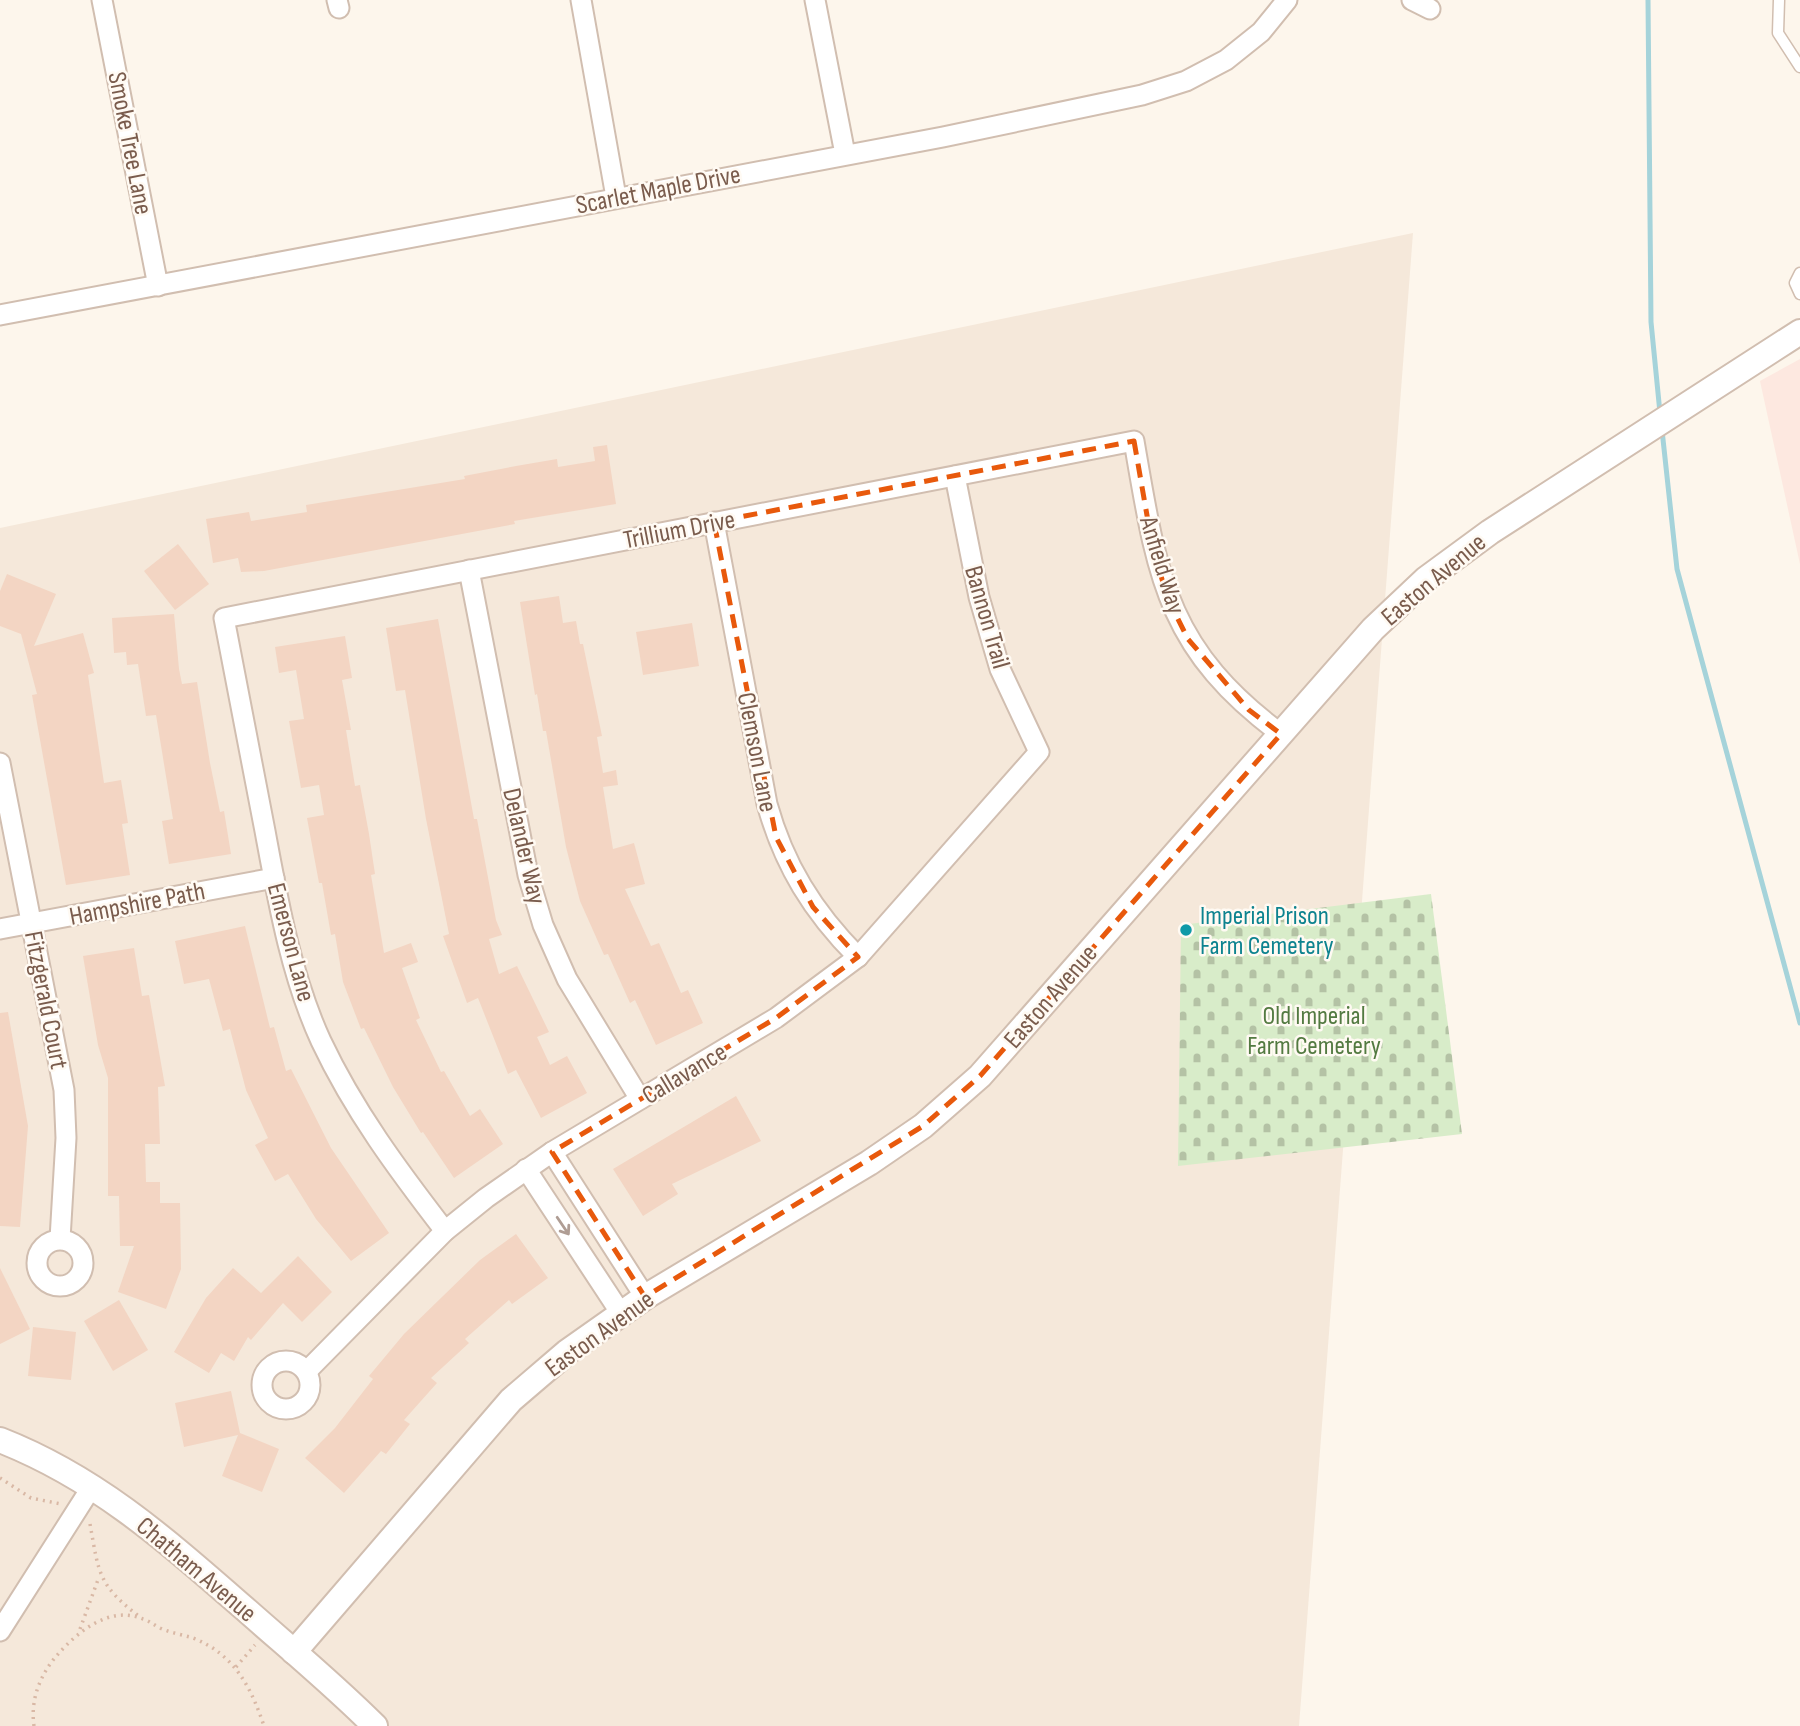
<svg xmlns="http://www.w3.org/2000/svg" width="1800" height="1726" viewBox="0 0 1800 1726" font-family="'Sofia Sans Condensed',sans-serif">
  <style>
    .residential { fill: #f5e8da }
    .commercial { fill: #fde8e0 }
    .cemetery { fill: url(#cemetery-stones) }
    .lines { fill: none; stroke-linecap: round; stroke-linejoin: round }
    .stream { stroke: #a5d3da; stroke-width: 5 }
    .building { fill: #f3d5c3 }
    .service-casing { stroke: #d1beb0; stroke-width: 13 }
    .minor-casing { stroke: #d1beb0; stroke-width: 23 }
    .tertiary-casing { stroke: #d1beb0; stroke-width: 28 }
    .path { stroke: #d9b8a5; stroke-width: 3.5; stroke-dasharray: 2 5; stroke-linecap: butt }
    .service { stroke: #fff; stroke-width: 10 }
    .minor { stroke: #fff; stroke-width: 19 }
    .tertiary { stroke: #fff; stroke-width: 24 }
    .oneway { stroke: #af9d94 }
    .marked { fill: none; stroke: #e8590c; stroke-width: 5; stroke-dasharray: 14 9; stroke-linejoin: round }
    .culture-dot { fill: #0f9aa8; stroke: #fffaf3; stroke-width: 2.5 }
    .labels { text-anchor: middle; stroke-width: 5; stroke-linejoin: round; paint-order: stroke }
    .street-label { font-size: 26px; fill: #7a5c4d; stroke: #fffaf3 }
    .culture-label { font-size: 26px; fill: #0d838f; stroke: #fffaf3; text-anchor: start }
    .park-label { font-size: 26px; fill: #537a41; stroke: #fffaf3 }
  </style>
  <defs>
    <pattern id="cemetery-stones" width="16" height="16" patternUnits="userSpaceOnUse" patternTransform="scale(1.75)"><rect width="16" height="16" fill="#d8ecc9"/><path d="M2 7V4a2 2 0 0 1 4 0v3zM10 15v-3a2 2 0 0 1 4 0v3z" fill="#b4c2a5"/></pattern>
  </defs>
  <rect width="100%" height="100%" fill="#fdf6ec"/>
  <path class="residential" d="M1413,233L1299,1726H0V528Z"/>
  <path class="commercial" d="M1800,359V564L1760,381Z"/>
  <path class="cemetery" d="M1431,894L1462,1134L1178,1166L1181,925Z"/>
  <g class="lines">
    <g class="stream">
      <path d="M1648,0L1651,322L1660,413"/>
      <path d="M1662,430L1677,569L1800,1023"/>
    </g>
  </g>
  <g class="building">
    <path d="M607,445L616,504L514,521L515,524L264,571L241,572L238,558L213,563L206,519L249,512L251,521L307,512L306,505L465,479L464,476L516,466L557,459L558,467L595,461L593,447Z"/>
    <path d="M178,544L209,584L175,610L144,571Z"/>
    <path d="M7,574L56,594L34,646L83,633L94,673L88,675L104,783L121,780L128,823L122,824L130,875L66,885L32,695L37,694L21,634L0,626V591Z"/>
    <path d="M559,596L563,623L576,621L580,644H583L602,736L597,737L603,773L616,770L618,785L603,787L613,849L634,843L645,884L625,889L651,946L659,943L681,993L688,990L703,1023L656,1045L635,1000L630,1003L608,954L604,955L580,901L566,847L546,731H543L537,694L535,695L520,602Z"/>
    <path d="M174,614L179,669L182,684L197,682L210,763L220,812L224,811L231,854L169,864L162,821L173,819L156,715L146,716L138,664L127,665L126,652L114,653L112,618Z"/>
    <path d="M438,619L474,819H477L496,920L502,935L489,939L499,974L517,966L549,1032L537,1037L550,1065L567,1056L587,1093L541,1118L516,1070L508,1074L478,998L467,1003L443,936L449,934L426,819L405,690L396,691L386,628Z"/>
    <path d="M692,623L699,666L643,675L636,632Z"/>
    <path d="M345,636L352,678L342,680L351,730H346L355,786L360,785L369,834L375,874L371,875L384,953L411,943L418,962L402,968L420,1018L416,1020L441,1072L444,1071L470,1116L480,1109L503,1144L454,1178L423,1132L421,1133L393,1087L364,1028L361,1029L343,982L335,934L331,935L322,883H319L307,818L324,815L319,785L301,788L289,721L304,719L296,670L279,673L275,647Z"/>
    <path d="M245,926L270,1028L274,1027L286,1071L291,1069L331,1148L389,1233L351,1261L316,1219L288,1174L275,1181L255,1145L268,1138L246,1090L230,1029L223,1031L209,979L184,984L175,941Z"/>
    <path d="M134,948L142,996L149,995L165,1086L158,1087L160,1144H145L146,1182H160V1203H180L181,1269L166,1309L118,1292L134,1246H120L119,1196H108V1078L98,1045L83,956Z"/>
    <path d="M8,1012L28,1126L20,1227L0,1226V1013Z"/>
    <path d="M736,1096L761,1141L672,1184L678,1194L643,1216L613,1169Z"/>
    <path d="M516,1234L548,1278L512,1304L509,1300L465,1339L469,1343L431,1378L437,1383L404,1420L410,1424L386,1454L381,1451L344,1493L305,1458L335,1428L373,1379L369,1376L404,1334L480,1260Z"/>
    <path d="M298,1256L332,1292L302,1322L283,1303L251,1340L248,1337L234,1361L221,1353L209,1373L174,1352L206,1298L233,1268L261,1293Z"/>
    <path d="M0,1268L30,1329L0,1344Z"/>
    <path d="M119,1300L148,1350L113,1371L84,1321Z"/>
    <path d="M33,1327L76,1332L71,1380L28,1376Z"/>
    <path d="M231,1391L240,1433L279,1449L262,1492L222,1476L238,1435L184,1447L175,1403Z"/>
  </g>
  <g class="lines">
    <g class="service-casing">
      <g id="service">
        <path d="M1779,0L1778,33L1800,67"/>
        <path d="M1800,273L1795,283L1800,294"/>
      </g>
    </g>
    <g class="minor-casing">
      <g id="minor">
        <path d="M102,0L158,286"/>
        <path d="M337,0L339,8"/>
        <path d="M581,0L616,197"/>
        <path d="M815,0L845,154"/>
        <path d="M1412,0L1430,9"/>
        <path d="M0,315L943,137L1142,95L1186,81L1226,60L1261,32L1287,0"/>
        <path d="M714,522L767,804C784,865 813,912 858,957"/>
        <path d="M469,570L528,875L543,925L567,979L640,1099"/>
        <path d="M0,763L64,1090L66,1138L60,1239"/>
        <path d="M0,929L274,878"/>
        <path d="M552,1152L645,1297"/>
        <path d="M526,1169L620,1312"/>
        <path d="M445,1231C398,1170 354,1111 321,1041C291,976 278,901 265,831C251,760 238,689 224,618L1134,441C1157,574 1165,648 1281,734"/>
        <circle cx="60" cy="1263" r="23"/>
        <circle cx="286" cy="1385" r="24"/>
        <path d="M307,1371L445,1231L486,1198L552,1152L776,1018L858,957L1039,752L1000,669L979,597L955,476"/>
        <path d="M0,1631L91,1488"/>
      </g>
    </g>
    <g class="tertiary-casing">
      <g id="tertiary">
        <path d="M0,1440C97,1478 167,1541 244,1608C288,1647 333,1684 375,1726"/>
        <path d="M294,1652L511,1400L567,1352L645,1297L869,1163L923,1126L980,1076L1373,629L1426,579L1490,532L1800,332"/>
      </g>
    </g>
    <g class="path">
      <path d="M0,1478L31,1498L61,1504"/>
      <path d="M90,1524C99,1574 98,1585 140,1617"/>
      <path d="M80,1629L99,1577"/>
      <path d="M236,1667L255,1645"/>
      <path d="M34,1726C30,1698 41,1673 59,1653C79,1631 110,1605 143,1619C150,1621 155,1626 162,1629C172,1633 183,1635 193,1638C234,1654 251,1687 264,1726"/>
    </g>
    <use href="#service" class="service"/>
    <use href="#minor" class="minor"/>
    <use href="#tertiary" class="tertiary"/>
  </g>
  <defs><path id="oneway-shaft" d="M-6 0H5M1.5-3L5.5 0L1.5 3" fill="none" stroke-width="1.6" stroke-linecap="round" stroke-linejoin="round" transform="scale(1.75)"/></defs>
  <use class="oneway" href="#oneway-shaft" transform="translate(563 1226) rotate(56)"/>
  <path class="marked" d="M1134,441L1152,544L1167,597L1188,639L1249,710L1281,734L980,1076L923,1126L645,1297L552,1152L776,1018L858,957L813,907L776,837L714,522Z"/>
  <circle class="culture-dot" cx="1186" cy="930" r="7"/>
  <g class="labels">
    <g class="street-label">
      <text transform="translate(131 143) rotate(79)" y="9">Smoke Tree Lane</text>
      <text transform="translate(658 189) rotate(-11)" y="9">Scarlet Maple Drive</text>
      <text transform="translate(679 529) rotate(-11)" y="9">Trillium Drive</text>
      <text transform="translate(1163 565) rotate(73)" y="9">Anfield Way</text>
      <text transform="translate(1433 579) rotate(-40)" y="9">Easton Avenue</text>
      <text transform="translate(988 617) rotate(74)" y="9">Bannon Trail</text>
      <text transform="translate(758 752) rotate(79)" y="9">Clemson Lane</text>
      <text transform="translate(525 846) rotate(77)" y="9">Delander Way</text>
      <text transform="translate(137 903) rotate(-11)" y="9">Hampshire Path</text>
      <text transform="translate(292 942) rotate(75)" y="9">Emerson Lane</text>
      <text transform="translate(1050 996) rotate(-49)" y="9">Easton Avenue</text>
      <text transform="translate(47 1000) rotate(79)" y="9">Fitzgerald Court</text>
      <text transform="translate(684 1073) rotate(-31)" y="9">Callavance</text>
      <text transform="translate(599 1333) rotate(-36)" y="9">Easton Avenue</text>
      <text transform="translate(197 1569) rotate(40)" y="9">Chatham Avenue</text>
    </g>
    <g class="culture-label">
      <text x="1200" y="924">Imperial Prison<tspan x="1200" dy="30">Farm Cemetery</tspan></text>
    </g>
    <g class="park-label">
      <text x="1314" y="1024">Old Imperial<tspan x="1314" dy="30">Farm Cemetery</tspan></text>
    </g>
  </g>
</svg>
